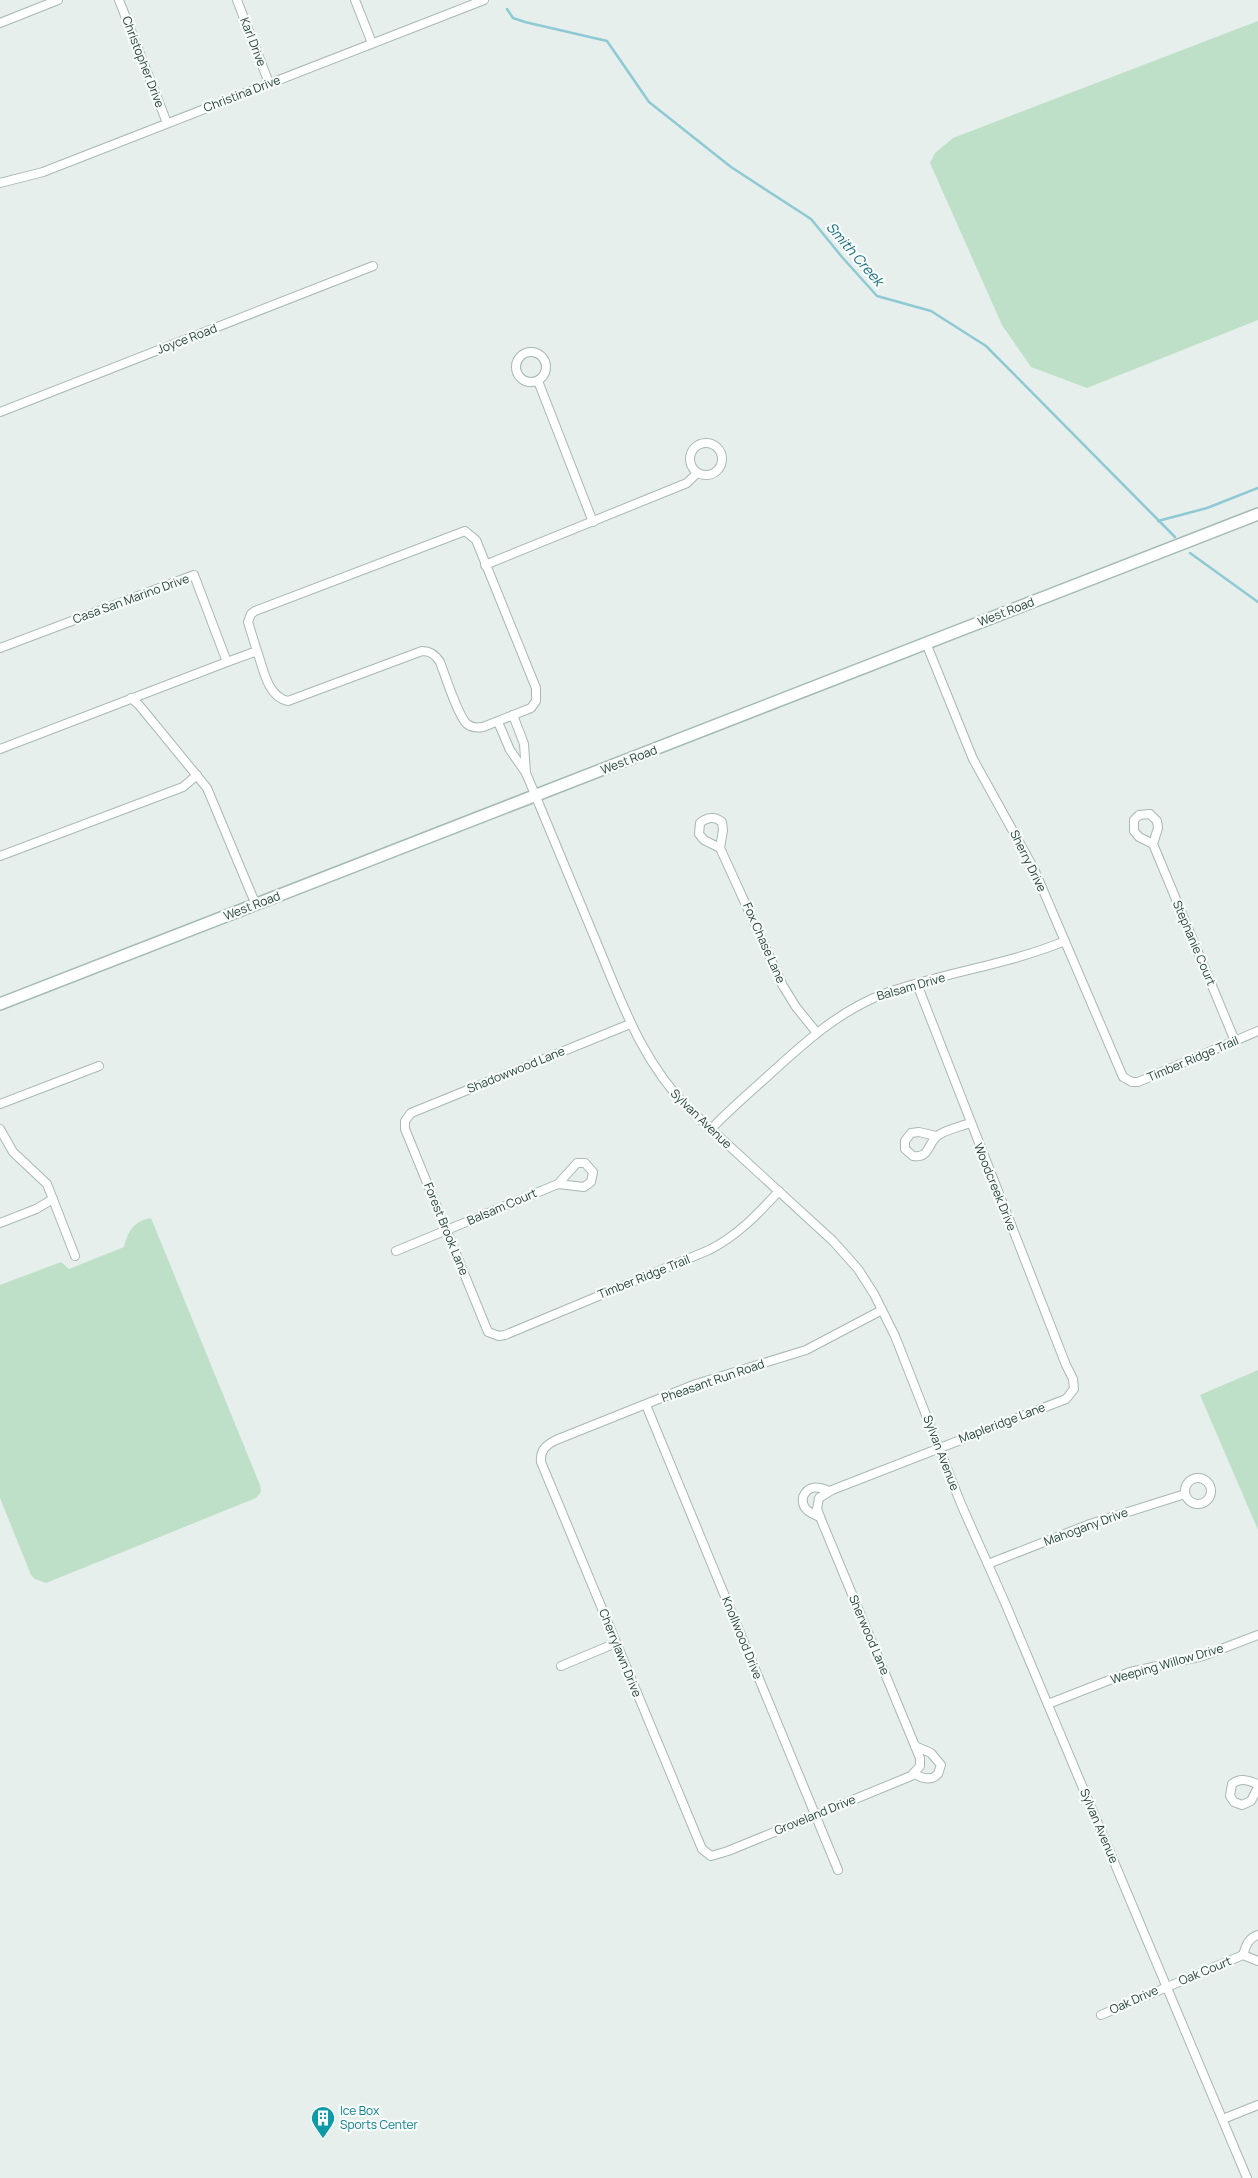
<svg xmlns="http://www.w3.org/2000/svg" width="1258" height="2178" viewBox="0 0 1258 2178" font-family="Manrope,sans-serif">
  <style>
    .green { fill: #bfe0c8 }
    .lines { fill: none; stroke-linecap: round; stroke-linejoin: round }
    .stream { stroke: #8ec9d4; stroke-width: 2.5 }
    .street-casing { stroke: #a8b8b2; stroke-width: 10 }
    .secondary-casing { stroke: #a4bbb3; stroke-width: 14 }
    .street { stroke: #fff; stroke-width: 8 }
    .secondary { stroke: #fff; stroke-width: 11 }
    .labels { text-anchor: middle; stroke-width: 4.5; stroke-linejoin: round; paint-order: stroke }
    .street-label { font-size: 12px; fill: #24423a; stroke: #f7fbf9 }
    .culture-label { font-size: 12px; fill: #0d838f; stroke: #f7fbf9; text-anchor: start }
    .water-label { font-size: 14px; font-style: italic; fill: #1c6f80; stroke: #f7fbf9 }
  </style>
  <rect width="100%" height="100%" fill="#e6efeb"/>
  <g class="green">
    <path d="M1258,21V320L1087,388L1031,367L1002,325L930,163L935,153L953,138Z"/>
    <path d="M151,1218L260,1485L261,1492L256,1498L46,1583L35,1579L31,1575L0,1498V1285L61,1262L69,1269L124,1247C128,1231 134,1221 151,1218Z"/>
    <path d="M1258,1370V1530L1200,1395Z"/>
  </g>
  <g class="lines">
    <g class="stream">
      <path d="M507,9L513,18L525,22L607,41L649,102L731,167L811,219L842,257L877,296L931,311L986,346L1175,537"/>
      <path d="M1158,521L1207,508L1258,488"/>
      <path d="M1190,553L1258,602"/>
    </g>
    <g class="street-casing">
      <g id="street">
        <path d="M119,0L167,123"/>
        <path d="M237,0L269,83"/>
        <path d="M355,0L372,43"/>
        <path d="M0,23L58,0"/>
        <path d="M0,183L43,172L484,0"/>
        <circle cx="531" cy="367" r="15"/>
        <path d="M538,381L593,522"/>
        <path d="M0,412L373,266"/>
        <circle cx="706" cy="459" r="16"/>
        <path d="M485,565L687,483L697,473"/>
        <path d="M926,643L973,759L1034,869L1123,1077L1132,1082H1138L1258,1031"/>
        <path d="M0,648L194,575L227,662L0,749"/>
        <path d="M227,662L257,651C263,667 267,697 288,701L422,651C430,651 435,654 440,662C445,675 458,716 467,724C472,728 477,728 483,727L531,708L536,701V688L476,540L465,531L255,611L251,614L248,622L257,651"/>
        <path d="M131,698L139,705L207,788L256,905"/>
        <path d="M513,715L524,744L526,773"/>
        <path d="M498,722L510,750L526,773C549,829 573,885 596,941C622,1003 641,1060 689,1109L833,1241L858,1269L874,1294L895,1336L961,1504L1006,1605L1247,2178"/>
        <path d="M1153,844L1158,828L1157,821L1150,814L1139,815L1134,820V831L1139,837L1153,844L1235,1041"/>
        <path d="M720,848L704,840L699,834L700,823C707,817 715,816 722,822L723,830L720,848L783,986L796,1007L817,1033"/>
        <path d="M0,856L183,787L197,775"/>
        <path d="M630,1024L411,1113L405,1121V1129L488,1332L499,1336L505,1335L709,1250C737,1236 758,1214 779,1191"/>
        <path d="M0,1104L99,1066"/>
        <path d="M0,1129L13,1152L47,1184L75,1256"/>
        <path d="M711,1129C729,1110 749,1093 769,1075C805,1042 840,1010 886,993C945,972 1007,965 1065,941"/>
        <path d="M936,1136L919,1132L911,1133L905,1141V1149L913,1156C929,1158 927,1146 936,1137C943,1130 960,1127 970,1123"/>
        <path d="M0,1223L36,1209L53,1199"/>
        <path d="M396,1251L558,1184L577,1163H585L593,1172L591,1182L584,1187L558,1184"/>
        <path d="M882,1310L806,1350L696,1384L556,1440C546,1445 540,1450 541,1462L702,1849L711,1856L728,1851L911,1776L920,1766V1758L820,1517L817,1509L819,1498L832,1490L1066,1399L1074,1389L1073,1379L1066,1365L917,984"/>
        <path d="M646,1405L838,1870"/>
        <circle cx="1198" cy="1491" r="13"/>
        <path d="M820,1517C810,1513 801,1509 803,1497C808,1485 818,1486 829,1491"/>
        <path d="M988,1564L1090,1524L1185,1494"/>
        <path d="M561,1666L616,1643"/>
        <path d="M1048,1704L1130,1672L1203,1656L1258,1635"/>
        <path d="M915,1774C923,1779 931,1781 938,1774L941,1765L931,1753L915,1746"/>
        <path d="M1258,1784C1248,1781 1241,1777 1232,1784L1230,1796L1234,1802L1242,1805L1251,1801L1258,1787"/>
        <path d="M1243,1955C1246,1946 1248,1938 1258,1935"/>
        <path d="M1101,2015L1243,1955L1258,1961"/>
        <path d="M1223,2119L1258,2105"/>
      </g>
    </g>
    <g class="secondary-casing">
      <path id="secondary" d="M0,1004L1258,514"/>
    </g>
    <use href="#street" class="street"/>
    <use href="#secondary" class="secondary"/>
  </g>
  <defs>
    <g id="building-pin" transform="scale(1.25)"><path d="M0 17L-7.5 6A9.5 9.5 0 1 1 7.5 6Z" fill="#0f9aa8" stroke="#f7fbf9"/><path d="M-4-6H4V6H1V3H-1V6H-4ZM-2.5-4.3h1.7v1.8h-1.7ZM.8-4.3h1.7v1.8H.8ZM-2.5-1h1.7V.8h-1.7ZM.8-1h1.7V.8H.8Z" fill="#fff"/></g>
  </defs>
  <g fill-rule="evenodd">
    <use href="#building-pin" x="323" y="2118"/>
  </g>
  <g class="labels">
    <g class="street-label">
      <text transform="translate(253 42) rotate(69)" y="4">Karl Drive</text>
      <text transform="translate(143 62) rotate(69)" y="4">Christopher Drive</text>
      <text transform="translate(242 94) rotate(-21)" y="4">Christina Drive</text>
      <text transform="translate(187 339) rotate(-21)" y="4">Joyce Road</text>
      <text transform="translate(131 599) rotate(-20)" y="4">Casa San Marino Drive</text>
      <text transform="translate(1006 612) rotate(-21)" y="4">West Road</text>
      <text transform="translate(629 760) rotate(-21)" y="4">West Road</text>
      <text transform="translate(1028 861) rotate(64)" y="4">Sherry Drive</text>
      <text transform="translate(252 906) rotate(-21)" y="4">West Road</text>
      <text transform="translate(764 943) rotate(66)" y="4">Fox Chase Lane</text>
      <text transform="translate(1194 943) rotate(67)" y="4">Stephanie Court</text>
      <text transform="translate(911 987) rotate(-16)" y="4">Balsam Drive</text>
      <text transform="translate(1193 1059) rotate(-23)" y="4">Timber Ridge Trail</text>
      <text transform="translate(516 1070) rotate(-22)" y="4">Shadowwood Lane</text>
      <text transform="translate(701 1119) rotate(44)" y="4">Sylvan Avenue</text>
      <text transform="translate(995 1187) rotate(68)" y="4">Woodcreek Drive</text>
      <text transform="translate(502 1207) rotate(-23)" y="4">Balsam Court</text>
      <text transform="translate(446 1229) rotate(68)" y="4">Forest Brook Lane</text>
      <text transform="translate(644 1277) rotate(-22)" y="4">Timber Ridge Trail</text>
      <text transform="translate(713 1381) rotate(-19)" y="4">Pheasant Run Road</text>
      <text transform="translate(1002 1423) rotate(-21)" y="4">Mapleridge Lane</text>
      <text transform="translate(941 1453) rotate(69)" y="4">Sylvan Avenue</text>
      <text transform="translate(1086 1527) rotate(-20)" y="4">Mahogany Drive</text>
      <text transform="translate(869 1635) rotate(67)" y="4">Sherwood Lane</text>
      <text transform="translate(742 1638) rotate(68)" y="4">Knollwood Drive</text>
      <text transform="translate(620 1653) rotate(68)" y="4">Cherrylawn Drive</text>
      <text transform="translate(1167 1664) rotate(-16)" y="4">Weeping Willow Drive</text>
      <text transform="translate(815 1815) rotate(-22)" y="4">Groveland Drive</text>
      <text transform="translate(1099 1826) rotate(67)" y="4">Sylvan Avenue</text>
      <text transform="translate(1205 1971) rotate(-22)" y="4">Oak Court</text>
      <text transform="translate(1134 2000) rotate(-24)" y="4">Oak Drive</text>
    </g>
    <g class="culture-label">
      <text x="340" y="2115">Ice Box<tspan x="340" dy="14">Sports Center</tspan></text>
    </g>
    <g class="water-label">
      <text transform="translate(855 254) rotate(49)" y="5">Smith Creek</text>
    </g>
  </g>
</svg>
